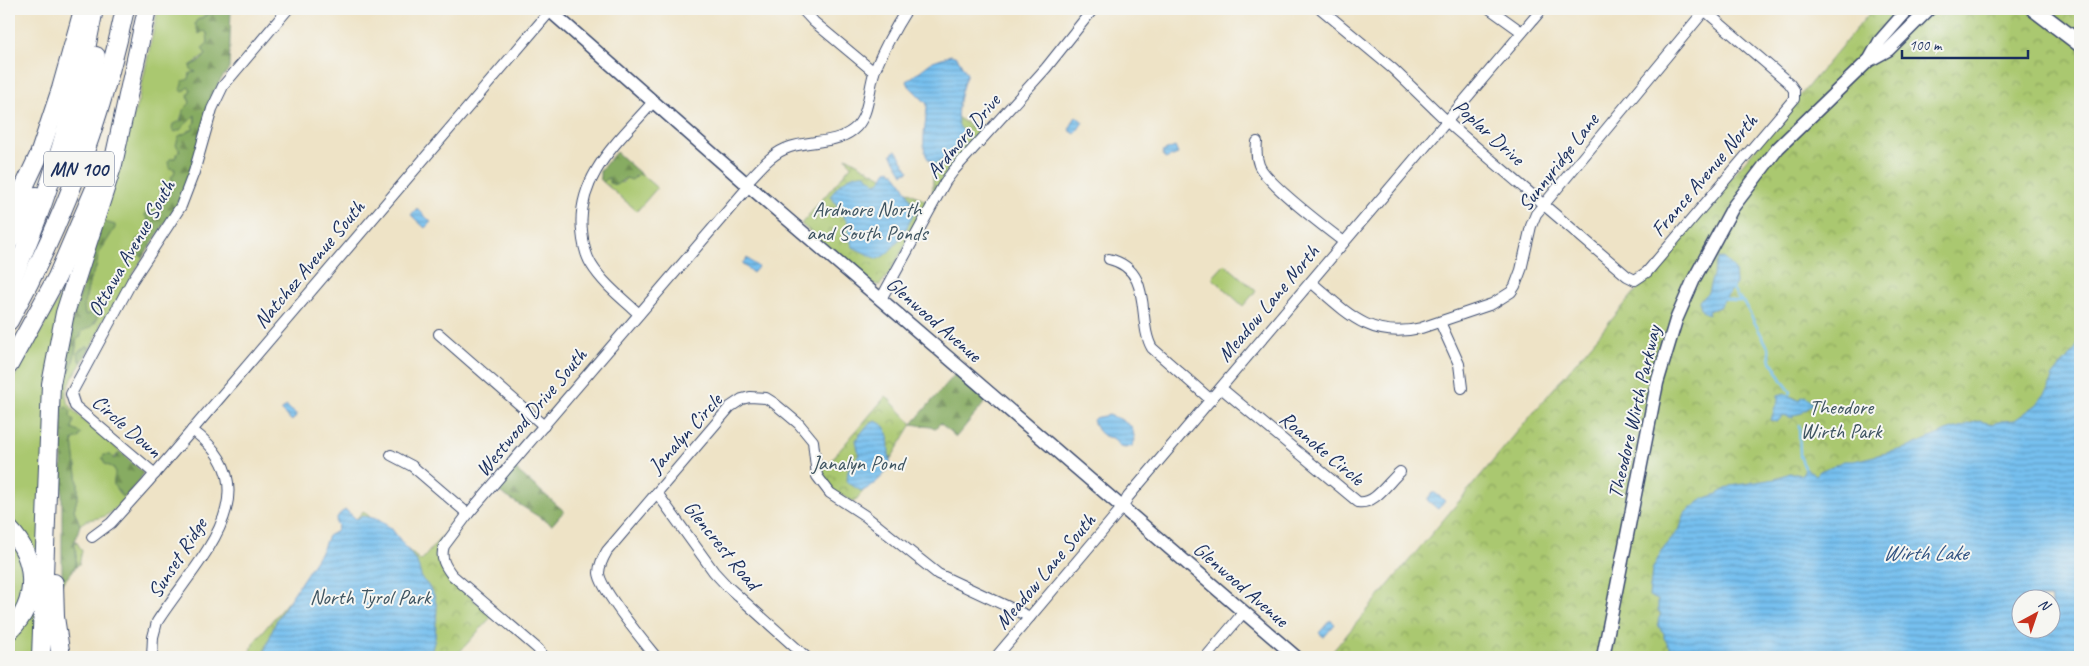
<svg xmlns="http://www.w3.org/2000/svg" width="2089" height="666" viewBox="0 0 2089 666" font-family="Caveat,sans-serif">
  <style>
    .grass { fill: #aac870; stroke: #627c67 }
    .forest { fill: url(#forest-firs); stroke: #516e60 }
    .park { fill: url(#park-crowns); stroke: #627c67; fill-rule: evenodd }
    .water { fill: url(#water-rules); stroke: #4878a6; fill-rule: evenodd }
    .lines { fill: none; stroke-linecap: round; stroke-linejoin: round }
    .stream { stroke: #76c0ef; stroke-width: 2.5 }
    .minor-casing { stroke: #3b4a6e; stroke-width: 12 }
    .tertiary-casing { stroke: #3b4a6e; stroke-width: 15 }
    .primary-casing { stroke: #3b4a6e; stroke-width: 18 }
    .motorway-casing { stroke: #3b4a6e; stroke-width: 20 }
    .minor { stroke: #fff; stroke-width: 10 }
    .tertiary { stroke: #fff; stroke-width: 12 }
    .primary { stroke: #fff; stroke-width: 15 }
    .motorway { stroke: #fff; stroke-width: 18 }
    .labels { text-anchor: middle; stroke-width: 4; stroke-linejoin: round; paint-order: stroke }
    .shield { fill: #f6f6f2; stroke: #5d6b8a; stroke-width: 1 }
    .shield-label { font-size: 20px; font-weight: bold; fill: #1b2f5e }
    .street-label { font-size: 21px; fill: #1b2f5e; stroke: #f6f6f2 }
    .park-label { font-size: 21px; fill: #3f5562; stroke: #f6f6f2 }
    .water-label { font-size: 22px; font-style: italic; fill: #325382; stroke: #f6f6f2 }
  </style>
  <defs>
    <pattern id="forest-firs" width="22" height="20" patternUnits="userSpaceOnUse" patternTransform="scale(1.25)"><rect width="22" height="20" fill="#87ac62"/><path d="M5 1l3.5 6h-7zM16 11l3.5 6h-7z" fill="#6e8c54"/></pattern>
    <pattern id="park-crowns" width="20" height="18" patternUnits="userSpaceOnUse" patternTransform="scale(1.25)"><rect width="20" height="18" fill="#aac870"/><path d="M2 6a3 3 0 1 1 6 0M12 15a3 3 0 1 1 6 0" fill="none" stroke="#8aa35f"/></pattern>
    <pattern id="water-rules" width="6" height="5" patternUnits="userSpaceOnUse" patternTransform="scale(1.25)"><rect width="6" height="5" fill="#76c0ef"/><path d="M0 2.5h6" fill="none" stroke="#609cc5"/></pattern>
  </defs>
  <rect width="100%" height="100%" fill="#f6f6f2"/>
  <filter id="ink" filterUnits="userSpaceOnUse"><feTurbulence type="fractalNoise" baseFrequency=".02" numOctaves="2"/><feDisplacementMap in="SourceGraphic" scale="10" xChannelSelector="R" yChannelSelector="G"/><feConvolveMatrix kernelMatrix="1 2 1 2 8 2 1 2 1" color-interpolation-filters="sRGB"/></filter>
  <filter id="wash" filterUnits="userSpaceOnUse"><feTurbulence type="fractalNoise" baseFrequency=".0096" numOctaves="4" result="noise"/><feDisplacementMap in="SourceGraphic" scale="20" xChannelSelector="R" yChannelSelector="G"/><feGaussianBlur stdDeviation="1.12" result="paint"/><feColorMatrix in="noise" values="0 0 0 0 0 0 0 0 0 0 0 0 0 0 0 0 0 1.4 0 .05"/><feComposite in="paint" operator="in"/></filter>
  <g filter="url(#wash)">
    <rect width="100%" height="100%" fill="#eee3c6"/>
    <g class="grass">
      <path d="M158,9H209L210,12L196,21L207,32L208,43L206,55L190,66L197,71L188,87L191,89L188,96L190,103C183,111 178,120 180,130L195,115L194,129L188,131L176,157L174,185L165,186L168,194L159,209L148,218C147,229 143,238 139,249L143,257L109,314L100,324L101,328L90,348L87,346L78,352L79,360L82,362C77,371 68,383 66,394C64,410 109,441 121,452C115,456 112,460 105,464L114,468L116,473L115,487L121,496H126C119,504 112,514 102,517C93,520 87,518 80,525L74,510L78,495V484L70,416L66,408H62V374L67,375C72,370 77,348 76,341L81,336L82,331L96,322L97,317L94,312L85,315L84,305L90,279L96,268L98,255L114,228L102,223L139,98Z"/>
      <path d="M638,174L642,175L657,188L637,211L603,182L609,177L622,183L626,178H635Z"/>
      <path d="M1225,264L1256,291L1243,306L1212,278Z"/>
      <path d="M69,279L61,313L36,657H9V637L33,599L9,523V386L32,348Z"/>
      <path d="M9,535L18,547L26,588L9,626Z"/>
      <path d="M76,541L82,551L79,564L76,567V550L74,544Z"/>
    </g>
    <g class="forest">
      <path d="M209,9H231L229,69L219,82L210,103L189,175L177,205L143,257L139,255L136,240L144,235V232L148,227V218L145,216L146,212L159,209V200L168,194L166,192L161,195L160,189L174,185L171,177L174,174L175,169L169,168L168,162L170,159L176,157L177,153L180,150L176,145L179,136L194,129L192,126L195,122V115L180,130L175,132L172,128L173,124L181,121L183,110L190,103L188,96L191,89L188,87L184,92L180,90L183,81L189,79L190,73L196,72L191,70L190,66L200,61L206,55L202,48L208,43L207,33L204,31L199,34L195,24L196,21L210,13Z"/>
      <path d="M616,152L642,175L638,174L632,180L626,178L616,185L609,183V177L603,182L600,179V171Z"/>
      <path d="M105,222L115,225V228L98,255L96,268L90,279L84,305L85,315L95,312L97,317C95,325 89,329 82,331L81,336L76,341C77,348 72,370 67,375L62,374V371L69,330L102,223Z"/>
      <path d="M87,346L90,348L82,362L79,360L78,352Z"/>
      <path d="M956,373L987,400L956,437L940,423L936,428L912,424Z"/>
      <path d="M67,407L71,411L70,416L74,420L72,429L81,433L79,438L73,440L78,484V495L74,510L80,525L74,544L76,550V567L62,584V408Z"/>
      <path d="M121,452L143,473L141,478L126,496H121C120,491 116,489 114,485C112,480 117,476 114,468L105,464L102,458L104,455H111L114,459Z"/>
      <path d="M514,468L564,511L552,525L496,490Z"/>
    </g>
    <g class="park">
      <path d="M1873,9H2080V657H1328ZM2022,598H2052V628H2022Z"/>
      <path d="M932,101L980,132L949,169L933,195Z"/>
      <path d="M846,157L929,203L889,274L880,285L872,284L801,224L851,166Z"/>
      <path d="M886,396L912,424L892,457L854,502L834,491L821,472Z"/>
      <path d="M363,511L421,561L442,536C430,562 443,573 462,589C472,598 482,607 492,616L455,657H247L255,641Z"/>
    </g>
    <g class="water">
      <path d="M951,55L957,57L967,74C962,85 955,112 958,123C959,127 962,130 965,133C961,146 947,159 935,164C915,156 928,120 927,104L909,86L907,81L933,61Z"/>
      <path d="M1076,116L1083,122L1075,134L1069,130Z"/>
      <path d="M1175,147L1178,154L1165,159L1162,152Z"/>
      <path d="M896,150L909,171L903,174L891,154Z"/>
      <path d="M889,169C899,173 913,201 914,212C909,226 892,255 877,259L853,247L849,238L848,223L831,196C837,184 851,173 865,174L875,183C884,182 883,174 889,169Z"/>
      <path d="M417,208L431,222L425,228L411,215Z"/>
      <path d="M747,258L758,267L753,273L742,264Z"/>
      <path d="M1723,258L1735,270L1736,284L1719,307L1708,311L1709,315L1702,311L1699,301L1708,292L1718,259Z"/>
      <path d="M2080,326V657H1669L1671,649L1664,638V633C1658,627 1656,622 1661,614L1658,610V600L1649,596L1652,570L1664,547L1680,528L1685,513L1703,499L1717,494L1731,486L1775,479L1790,473L1802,475L1805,468L1816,475L1820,471L1844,461H1854L1907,448L1946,431L1979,421L1992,424L2002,421L2015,420L2036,405L2049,389L2052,377L2076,348C2079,340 2076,335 2080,326ZM2022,598H2052V628H2022Z"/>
      <path d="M1785,393L1799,401L1801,397L1806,396L1813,404L1802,413L1793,415V418L1783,415L1778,421L1771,420L1775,407L1778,402V395Z"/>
      <path d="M286,406L297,415L292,421L281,411Z"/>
      <path d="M1109,415L1120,419L1132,427L1135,440L1132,446L1125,448L1120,447L1113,438C1101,437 1096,431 1093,420L1095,418Z"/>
      <path d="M875,421C891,426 888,441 889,454C889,458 891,461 890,465C888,473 869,490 861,491L847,482L848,470L859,455L856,440L866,427Z"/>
      <path d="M1432,493H1435L1445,501L1438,509L1428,501V498Z"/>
      <path d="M346,510L356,519L363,516L377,519L391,528L417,562L422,579L427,584L434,595L437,608L435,638L430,657H262L277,619L322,550L328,536L337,531L338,525L336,523C336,517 340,512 346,510Z"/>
      <path d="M1330,620L1335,624L1324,637L1319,633Z"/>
    </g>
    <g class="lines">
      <g class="stream">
        <path d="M1733,288L1737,297L1742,300"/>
        <path d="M1724,298L1733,301H1743L1769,349L1771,361L1784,383L1791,392L1790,394"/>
        <path d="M1799,425L1800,456L1805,468"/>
      </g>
    </g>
  </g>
  <g filter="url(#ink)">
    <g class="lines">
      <g class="minor-casing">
        <g id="minor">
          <path d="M802,9L814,22L874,72"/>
          <path d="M1321,9L1393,69L1454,128L1627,276L1635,280L1647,272L1794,99V90L1789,83L1703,9"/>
          <path d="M1490,9L1522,32"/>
          <path d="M9,99V100"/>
          <path d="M1257,142C1256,150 1256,157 1259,165C1266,183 1326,228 1344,242"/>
          <path d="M746,183C759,170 771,153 790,147C810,140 835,144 853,130C870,117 868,89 875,70C884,48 895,28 907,9"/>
          <path d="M1109,259C1155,270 1136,321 1152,348L1211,400"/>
          <path d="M1311,282C1347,313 1370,340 1421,328L1492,304L1511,292L1515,286L1521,270L1531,226L1536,214L1705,10"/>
          <path d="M881,299L945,182L954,170L1046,68L1093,9"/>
          <path d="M639,314C623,299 603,284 591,264C585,254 583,243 582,231C576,176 620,140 653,102"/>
          <path d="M1440,322L1459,364L1462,388"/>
          <path d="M439,334L544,426"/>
          <path d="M1221,388L1358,502C1375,505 1388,482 1400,472"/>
          <path d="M391,455L412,466L468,514"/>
          <path d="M155,474L75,406L71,394L132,281L181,206L194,172L212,109L223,86L288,9"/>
          <path d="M657,493L714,572L727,586L806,657"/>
          <path d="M92,537L111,523L147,483L552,9"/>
          <path d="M152,657L153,637L157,622C194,563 276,491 192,430"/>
          <path d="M543,657L538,649L452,575C445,566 440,558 444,546L468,514L749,186"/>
          <path d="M656,657C644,642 600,589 599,573C599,565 603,558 607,551L730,407L742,399L750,397L766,398L774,403L799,424L813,441L817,476L830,493L864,515L938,574L1030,617"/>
          <path d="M996,657L1122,508L1128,497L1542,9"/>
          <path d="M1206,657L1243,613"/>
        </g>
      </g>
      <g class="tertiary-casing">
        <g id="tertiary">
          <path d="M548,9L749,186L1296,657"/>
          <path d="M1870,59L1880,41L1908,9"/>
          <path d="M1603,657L1657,383L1676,320L1694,279L1733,207L1778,148L1868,61L1888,50L1929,9"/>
        </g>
      </g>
      <g class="primary-casing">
        <path id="primary" d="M2034,9L2080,44"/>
      </g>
      <g class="motorway-casing">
        <g id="motorway">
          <path d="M68,166L84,112L96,56"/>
          <path d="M9,219L39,155L61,89L82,14"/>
          <path d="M9,241L36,196"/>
          <path d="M9,285C51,197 76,104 94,9"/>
          <path d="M9,321C63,223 102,118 125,9"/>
          <path d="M9,365L57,277L96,186"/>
          <path d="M9,529C37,558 40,602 9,631"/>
          <path d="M54,583L55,617L61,657"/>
          <path d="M41,657L51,384L65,313L113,164L147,9"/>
        </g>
      </g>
      <use href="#minor" class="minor"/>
      <use href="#tertiary" class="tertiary"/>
      <use href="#primary" class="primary"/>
      <use href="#motorway" class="motorway"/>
    </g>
  </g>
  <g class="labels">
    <rect class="shield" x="44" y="151.5" width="70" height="35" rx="4"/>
    <g class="shield-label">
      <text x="79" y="176">MN 100</text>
    </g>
    <g class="street-label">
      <text transform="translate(1489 132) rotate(42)" y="7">Poplar Drive</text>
      <text transform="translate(963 136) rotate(-50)" y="7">Ardmore Drive</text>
      <text transform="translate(1558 162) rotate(-52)" y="7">Sunnyridge Lane</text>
      <text transform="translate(1704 175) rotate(-50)" y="7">France Avenue North</text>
      <text transform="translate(131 248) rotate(-60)" y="7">Ottawa Avenue South</text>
      <text transform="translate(309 264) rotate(-50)" y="7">Natchez Avenue South</text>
      <text transform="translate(1268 303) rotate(-50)" y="7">Meadow Lane North</text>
      <text transform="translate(934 319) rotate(41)" y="7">Glenwood Avenue</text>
      <text transform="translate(531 412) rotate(-50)" y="7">Westwood Drive South</text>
      <text transform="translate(1634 412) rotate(-77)" y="7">Theodore Wirth Parkway</text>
      <text transform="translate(127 426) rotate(41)" y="7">Circle Down</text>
      <text transform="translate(685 433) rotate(-48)" y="7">Janalyn Circle</text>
      <text transform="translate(1322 448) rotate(40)" y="7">Roanoke Circle</text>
      <text transform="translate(722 545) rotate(51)" y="7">Glencrest Road</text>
      <text transform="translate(177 558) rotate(-57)" y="7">Sunset Ridge</text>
      <text transform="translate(1045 571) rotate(-50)" y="7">Meadow Lane South</text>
      <text transform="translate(1241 584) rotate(41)" y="7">Glenwood Avenue</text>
    </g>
    <g class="park-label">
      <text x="867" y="216">Ardmore North<tspan x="867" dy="24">and South Ponds</tspan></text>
      <text x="1841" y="414">Theodore<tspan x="1841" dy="24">Wirth Park</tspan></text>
      <text x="858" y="470">Janalyn Pond</text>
      <text x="370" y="604">North Tyrol Park</text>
    </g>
    <g class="water-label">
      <text x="1925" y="560">Wirth Lake</text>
    </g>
  </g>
  <rect width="2089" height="666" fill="none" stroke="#f6f6f2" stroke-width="30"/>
  <g transform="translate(2036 614) rotate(40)"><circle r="24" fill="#f6f6f2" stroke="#9ea6b7"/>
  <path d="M0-4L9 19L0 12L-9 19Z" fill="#c8321e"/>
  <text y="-8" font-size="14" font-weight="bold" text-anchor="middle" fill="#1b2f5e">N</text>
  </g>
  <path d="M1902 50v8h126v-8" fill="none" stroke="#1b2f5e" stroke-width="2.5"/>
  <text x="1909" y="50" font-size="15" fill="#1b2f5e" stroke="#f6f6f2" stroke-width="4" paint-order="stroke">100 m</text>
</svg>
